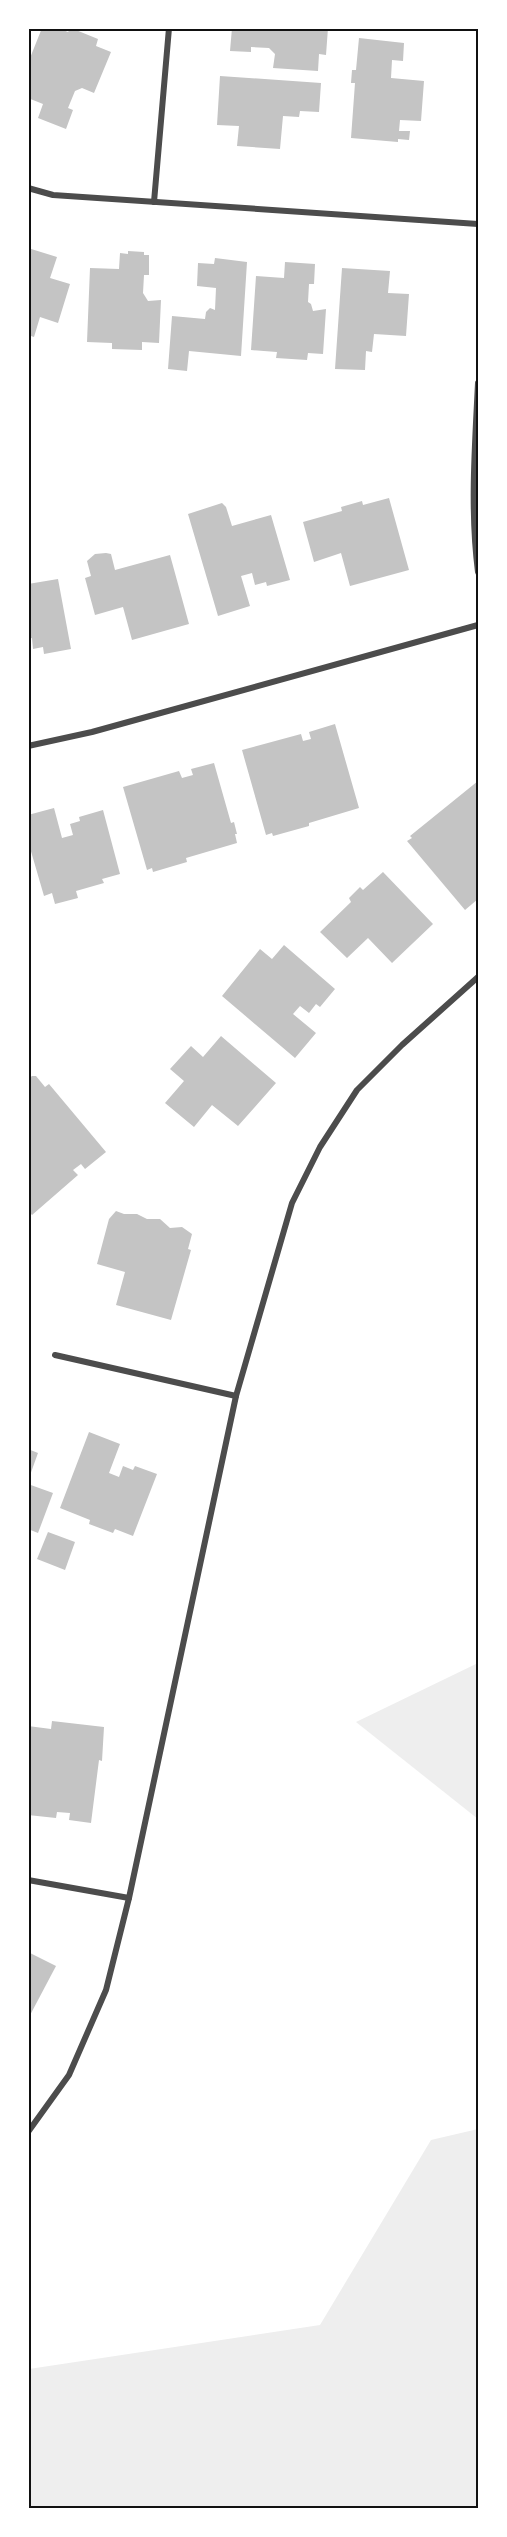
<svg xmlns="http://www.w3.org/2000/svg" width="507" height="2537" viewBox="0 0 507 2537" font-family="Jost,sans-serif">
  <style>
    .green { fill: #eee }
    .building { fill: #c4c4c4 }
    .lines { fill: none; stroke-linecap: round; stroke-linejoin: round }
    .minor { stroke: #4c4c4c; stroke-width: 6 }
    .neatline { fill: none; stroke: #111; stroke-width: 2 }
  </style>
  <rect width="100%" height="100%" fill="#fff"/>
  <g class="green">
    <path d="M478,1663V1819L356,1722Z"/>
    <path d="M478,2129V2508H29V2369L320,2325L431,2140Z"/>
  </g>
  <g class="building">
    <path d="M42,28H58L68,32L71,28L98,39L96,46L111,52L94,93L82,88L75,91L68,108L73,110L66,129L38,118L43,104L28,98V63Z"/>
    <path d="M232,28H328L326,55L319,54L318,71L273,68L275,54L269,48L251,47V52L230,51Z"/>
    <path d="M359,38L404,43L403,61L392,60L391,78L424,81L421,121L400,120L399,131H410L409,140L398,139V142L351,138L355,83H351L352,70H356Z"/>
    <path d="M220,76L321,83L319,112L300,111L299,117L283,116L280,149L237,146L239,126L217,125Z"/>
    <path d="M28,248L57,257L50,278L70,284L58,323L40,317L34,337L28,335Z"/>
    <path d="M128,251L144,252V255H149V275H144L143,293L148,301L161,300L159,343L142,342V350L112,349V343L87,342L90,268L119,269L120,253L128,254Z"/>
    <path d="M215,258L247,262L241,356L189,351L187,371L168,369L172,316L205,319L206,312L210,308L215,310L216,288L197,286L198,263L214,264Z"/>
    <path d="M285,262L315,264L314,284H309L308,302L311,304L313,311L326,309L323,354L308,353L307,360L276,358L277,352L251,350L256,276L284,278Z"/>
    <path d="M342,268L390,271L388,293L409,294L406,336L374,334L372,352L366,351L365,370L335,369Z"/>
    <path d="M389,498L409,570L350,586L341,553L314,562L303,522L342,511L341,507L362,501L363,505Z"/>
    <path d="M222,503L226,507L232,526L271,515L290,580L267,586L266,582L255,585L252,573L241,576L250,606L218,616L188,514Z"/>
    <path d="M106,553L111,554L115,570L170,555L189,624L132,640L123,607L95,615L85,578L91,576L87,561L95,554Z"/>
    <path d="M58,579L71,649L44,654L43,647L33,649L32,638L28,639V584Z"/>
    <path d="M335,724L359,808L309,823V826L273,836L272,833L266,835L242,750L301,734L303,741L311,739L309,732Z"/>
    <path d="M214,763L231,823L234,822L237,834H235L237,843L186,858L187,862L153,872L152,868L147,870L123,787L179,771L182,778L193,775L191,769Z"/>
    <path d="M478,781V899L465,910L407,841L412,838L410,836Z"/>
    <path d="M54,808L62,838L73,835L70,824L80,821L79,817L103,810L120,874L102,879L104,883L76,891L78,898L55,904L52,893L44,896L28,841V815Z"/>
    <path d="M383,872L433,924L392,963L368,938L347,958L320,932L351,902L349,898L360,887L363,890Z"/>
    <path d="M284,945L335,989L320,1007L316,1004L309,1013L300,1006L293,1014L316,1033L295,1058L222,996L260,949L272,959Z"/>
    <path d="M221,1036L276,1083L238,1126L212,1105L194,1127L165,1103L184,1081L170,1069L191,1046L203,1057Z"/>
    <path d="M32,1076H36L45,1087L49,1084L106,1152L85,1169L81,1164L73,1170L78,1175L32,1215L28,1211V1079Z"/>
    <path d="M116,1211L124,1214H137L147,1219H160L170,1228L182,1227L192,1234L188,1249L191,1250L171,1320L116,1305L125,1272L97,1264L109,1219Z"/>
    <path d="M89,1432L120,1444L109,1473L119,1477L123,1466L133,1470L135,1466L157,1474L133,1536L115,1529L113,1533L89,1524L90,1520L60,1508Z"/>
    <path d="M28,1449L38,1453L29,1478H28Z"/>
    <path d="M28,1484L53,1493L38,1533L28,1529Z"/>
    <path d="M48,1532L75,1542L65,1570L37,1559Z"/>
    <path d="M52,1721L104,1727L102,1761L99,1760L91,1823L69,1820L70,1813L57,1812L56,1818L28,1815V1726L51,1729Z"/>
    <path d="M28,1952L56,1966L28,2019Z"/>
  </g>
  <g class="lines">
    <g class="minor">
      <path d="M28,188L53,195L478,224"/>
      <path d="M154,202L169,28"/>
      <path d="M478,383C475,446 470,509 478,572"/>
      <path d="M28,746L92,732L478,625"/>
      <path d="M55,1355L236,1396"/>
      <path d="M28,1880L129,1898"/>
      <path d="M28,2132L69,2075L106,1990L129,1898L236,1396L292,1203L320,1147L357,1090L402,1045L478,977"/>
    </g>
  </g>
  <rect width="507" height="2537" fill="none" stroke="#ffffff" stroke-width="60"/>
  <rect x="30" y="30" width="447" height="2477" class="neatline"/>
</svg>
